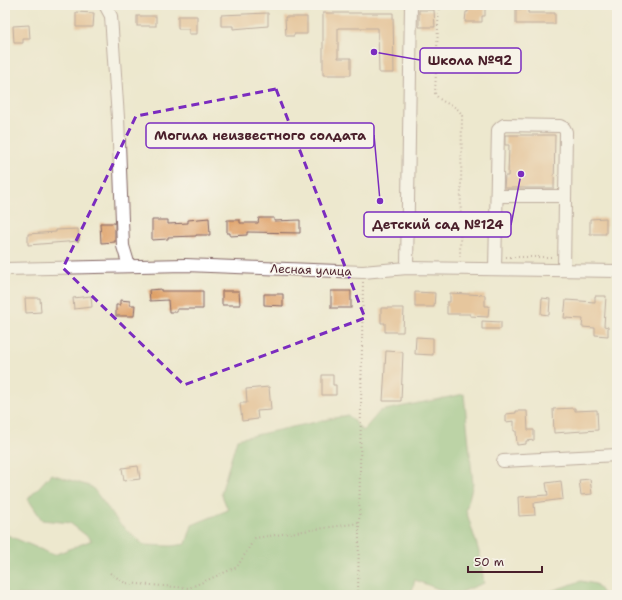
<svg xmlns="http://www.w3.org/2000/svg" width="622" height="600" viewBox="0 0 622 600" font-family="'Shantell Sans',sans-serif">
  <style>
    .forest { fill: #81ba77; stroke: #666c51 }
    .building { fill: #de9d62 }
    .lines { fill: none; stroke-linecap: round; stroke-linejoin: round }
    .minor-casing { stroke: #836564; stroke-width: 14 }
    .path { stroke: #836564; stroke-width: 2; stroke-dasharray: 1 3; stroke-linecap: butt }
    .minor { stroke: #fff; stroke-width: 12 }
    .marked { fill: none; stroke: #7b2cbf; stroke-width: 3; stroke-dasharray: 8 5; stroke-linejoin: round }
    .labels { text-anchor: middle; stroke-width: 3; stroke-linejoin: round; paint-order: stroke }
    .street-label { font-size: 12px; fill: #4a1f2b; stroke: #f7f3e8 }
    .leader { fill: none; stroke: #7b2cbf; stroke-width: 1.5 }
    .callout-dot { fill: #7b2cbf; stroke: #f7f3e8; stroke-width: 1.5 }
    .callout { fill: #f7f3e8; stroke: #7b2cbf; stroke-width: 1.5 }
    .callout-label { font-size: 13px; text-anchor: middle; font-weight: bold; fill: #4a1f2b }
  </style>
  <rect width="100%" height="100%" fill="#f7f3e8"/>
  <filter id="ink" filterUnits="userSpaceOnUse"><feTurbulence type="fractalNoise" baseFrequency=".025" numOctaves="2"/><feDisplacementMap in="SourceGraphic" scale="8" xChannelSelector="R" yChannelSelector="G"/><feConvolveMatrix kernelMatrix="1 2 1 2 8 2 1 2 1" color-interpolation-filters="sRGB"/></filter>
  <filter id="wash" filterUnits="userSpaceOnUse"><feTurbulence type="fractalNoise" baseFrequency=".012" numOctaves="4" result="noise"/><feDisplacementMap in="SourceGraphic" scale="16" xChannelSelector="R" yChannelSelector="G"/><feGaussianBlur stdDeviation="0.9" result="paint"/><feColorMatrix in="noise" values="0 0 0 0 0 0 0 0 0 0 0 0 0 0 0 0 0 1.4 0 .05"/><feComposite in="paint" operator="in"/></filter>
  <g filter="url(#wash)">
    <rect width="100%" height="100%" fill="#ede8ce"/>
    <g class="forest">
      <path d="M464,394L473,484L466,510L480,555L484,583L454,595L415,580L411,595H5V534L54,555L92,540L70,523L42,520L28,499L51,474L92,487L119,523L144,545L171,546L186,544L192,525L228,510L221,493L237,439L348,415L363,431L380,411Z"/>
      <path d="M581,581L596,584L604,595H539Z"/>
    </g>
    <g id="blocks">
      <g class="building">
        <path d="M468,7L485,8V16H482V22H465L466,12H468Z"/>
        <path d="M516,9H528V13H555V24H516Z"/>
        <path d="M419,10H434L435,27H419Z"/>
        <path d="M76,12L94,13L93,27H76Z"/>
        <path d="M268,13V26L233,29V26H221V15Z"/>
        <path d="M323,13H393L394,73H379L378,28H338V58H351V75H323Z"/>
        <rect x="137" y="16" width="19" height="10"/>
        <path d="M178,16H197V34H189V29H178Z"/>
        <path d="M285,17H307V34H294V36H286Z"/>
        <path d="M29,25L30,39H23V43H14L13,26Z"/>
        <path d="M505,135H555L554,188H504L505,176H508L509,145H505Z"/>
        <path d="M209,218L210,235H196V236L168,237V239L152,240V220H168V224L188,223V220Z"/>
        <path d="M259,218H274V221L300,220V233L247,232V235L230,236V233H227V220H240V223H258Z"/>
        <path d="M606,218V234H590V219Z"/>
        <path d="M100,223H115V242L101,243Z"/>
        <path d="M78,229L79,241L28,245V234L56,232V230Z"/>
        <path d="M161,289V291H203V309H177V312H169L168,300L150,301L149,290Z"/>
        <path d="M222,291H239L240,305H222Z"/>
        <rect x="331" y="291" width="20" height="17"/>
        <path d="M415,292L435,293L434,307H415Z"/>
        <path d="M450,293L485,295V306H489L488,317L470,316V314H447V302H450Z"/>
        <path d="M264,294H283V306L264,305Z"/>
        <path d="M91,296L92,307L74,309L73,298Z"/>
        <path d="M595,296H606L604,326L608,327V336L595,335V328L582,327L583,319L564,318L566,300L595,302Z"/>
        <path d="M25,298H40L41,312L26,313Z"/>
        <path d="M542,298L550,299L549,315L541,314Z"/>
        <path d="M120,300L130,301V305H135L134,316H116V305H120Z"/>
        <path d="M381,308H404L403,332H385V323H381Z"/>
        <path d="M482,321L501,322V329H482Z"/>
        <path d="M416,337L433,338V355L415,354Z"/>
        <path d="M386,351L403,352L401,401H383Z"/>
        <path d="M322,375H333V385H336V395H322Z"/>
        <path d="M269,387L271,410L257,411L258,419L242,421L240,403H247L246,389Z"/>
        <path d="M575,408V411L597,410L598,430L554,433L553,409Z"/>
        <path d="M516,411H527L528,430H534V440L526,441V444L517,445L516,431H514V421L506,422V414L516,413Z"/>
        <path d="M138,466L140,479L124,481L122,468Z"/>
        <path d="M590,479L592,494L581,495L579,480Z"/>
        <path d="M561,481L563,499L534,503L535,515L519,516L518,497L548,495L546,483Z"/>
      </g>
    </g>
  </g>
  <g filter="url(#ink)">
    <use href="#blocks" fill-opacity="0" stroke="#836564" stroke-width="1"/>
    <g class="lines">
      <g class="minor-casing">
        <g id="minor">
          <path d="M105,5L111,16L118,118L123,246L129,266"/>
          <path d="M497,196H565"/>
          <path d="M407,268L411,5"/>
          <path d="M5,269L185,265L363,272L407,268L617,271"/>
          <path d="M495,269L498,130L501,127L504,125L560,126L564,128L566,132L564,270"/>
          <path d="M503,461L617,455"/>
        </g>
      </g>
      <g class="path">
        <path d="M439,5L435,93C440,105 458,103 462,116L460,257H462"/>
        <path d="M506,257H554"/>
        <path d="M110,573L125,583L189,588L237,567L255,538L359,523"/>
        <path d="M358,595L363,281"/>
      </g>
      <use href="#minor" class="minor"/>
    </g>
  </g>
  <path d="M0 0H622V600H0ZM276,89L365,318L184,385L63,268L136,116Z" fill="#ede8ce" fill-opacity=".55" fill-rule="evenodd"/>
  <path class="marked" d="M276,89L365,318L184,385L63,268L136,116Z"/>
  <g class="labels">
    <g class="street-label">
      <text transform="translate(311 270) rotate(2)" y="4">Лесная улица</text>
    </g>
  </g>
  <path class="leader" d="M374 52L420 60M380 201L374 135M521 174L511 225"/>
  <g class="callout-dot">
    <circle cx="374" cy="52" r="4"/>
    <circle cx="380" cy="201" r="4"/>
    <circle cx="521" cy="174" r="4"/>
  </g>
  <g class="callout">
    <rect x="420" y="48" width="101" height="25" rx="4"/>
    <rect x="146" y="123" width="228" height="25" rx="4"/>
    <rect x="364" y="212" width="147" height="25" rx="4"/>
  </g>
  <g class="callout-label">
    <text x="470" y="65">Школа №92</text>
    <text x="260" y="140">Могила неизвестного солдата</text>
    <text x="438" y="229">Детский сад №124</text>
  </g>
  <rect width="622" height="600" fill="none" stroke="#f7f3e8" stroke-width="20"/>
  <path d="M468 566v6h74v-6" fill="none" stroke="#4a1f2b" stroke-width="2"/>
  <text x="474" y="566" font-size="12" fill="#4a1f2b" stroke="#f7f3e8" stroke-width="3" paint-order="stroke">50 m</text>
</svg>
